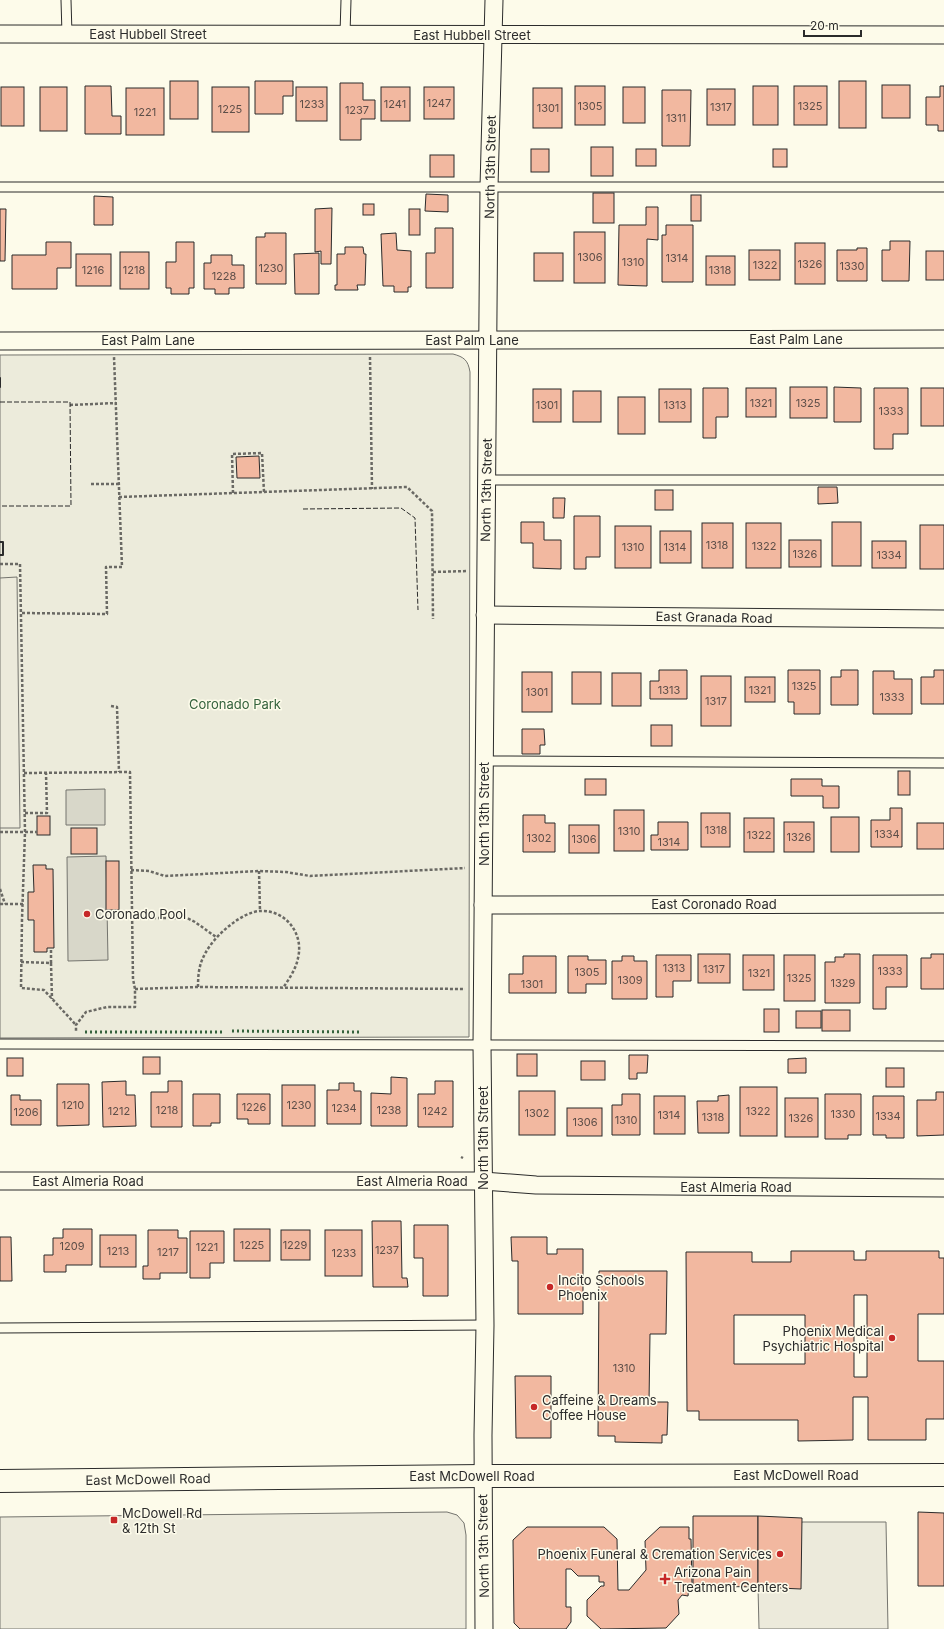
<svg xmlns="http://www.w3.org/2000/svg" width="944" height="1629" viewBox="0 0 944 1629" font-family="Inter,sans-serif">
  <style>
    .green { fill: #ecebdb; stroke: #74746e }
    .parking { fill: #eceadb; stroke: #74746e }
    .water { fill: #d8d7c9; stroke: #74746e }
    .building { fill: #f2b8a0; stroke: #2b2b2b; fill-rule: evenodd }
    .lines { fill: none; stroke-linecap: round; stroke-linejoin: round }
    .service-casing { stroke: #2b2b2b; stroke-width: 11 }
    .minor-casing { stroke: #2b2b2b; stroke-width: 19 }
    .primary-casing { stroke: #2b2b2b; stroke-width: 24 }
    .path { stroke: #6a6964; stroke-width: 2.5; stroke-dasharray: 3 2; stroke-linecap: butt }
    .service { stroke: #fdfbea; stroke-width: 9 }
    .minor { stroke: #fdfbea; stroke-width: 17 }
    .primary { stroke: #fdfbea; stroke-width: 22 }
    .hedge { stroke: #34623c; stroke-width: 3; stroke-dasharray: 2 3; stroke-linecap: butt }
    .fence { stroke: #2b2b2b; stroke-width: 1; stroke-dasharray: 5 2; stroke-linecap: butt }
    .wall { stroke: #2b2b2b; stroke-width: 2 }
    .poi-dot { fill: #c62828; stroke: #fdfbea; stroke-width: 1.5 }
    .labels { text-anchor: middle; stroke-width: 3; stroke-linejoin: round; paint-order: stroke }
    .number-label { font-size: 11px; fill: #5d4e48 }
    .street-label { font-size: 13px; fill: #2b2b2b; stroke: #fdfbea }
    .park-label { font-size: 13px; fill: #34623c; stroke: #fdfbea }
    .poi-label { font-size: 13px; fill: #2b2b2b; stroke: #fdfbea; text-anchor: start }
  </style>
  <rect width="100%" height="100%" fill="#fdfbea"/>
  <path class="green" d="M453,354C464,357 468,360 470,372L469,1037L0,1038V355Z"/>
  <g class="parking">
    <path d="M17,577L20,828H0V578Z"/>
    <path d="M447,1512L457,1515L464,1523L466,1535V1629H0V1517Z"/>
    <path d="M802,1522H886L888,1629H759L758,1587Z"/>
  </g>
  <g class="water">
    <path d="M105,789V825H66V790Z"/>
    <path d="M106,856L108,960L68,961L67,857Z"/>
  </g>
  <g class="building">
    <rect x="170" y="81" width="28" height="38"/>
    <path d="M255,81H293V96H283V114H255Z"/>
    <rect x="839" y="81" width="27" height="47"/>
    <path d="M340,83H363V100H375V119H361V140H340Z"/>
    <rect x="882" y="85" width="28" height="33"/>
    <path d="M85,86H111L112,116H121V134H85Z"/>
    <rect x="575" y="86" width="30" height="39"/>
    <rect x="753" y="86" width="25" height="39"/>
    <rect x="794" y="86" width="33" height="39"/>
    <path d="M940,86H944V131H938V125H926V97H940Z"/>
    <rect x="1" y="87" width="23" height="39"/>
    <rect x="40" y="87" width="27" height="44"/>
    <rect x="212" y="87" width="37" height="45"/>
    <rect x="296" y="87" width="31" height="34"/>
    <rect x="381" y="87" width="29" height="34"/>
    <rect x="424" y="87" width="30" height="32"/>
    <rect x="623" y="87" width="22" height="36"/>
    <rect x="126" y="88" width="38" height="47"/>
    <rect x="533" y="88" width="29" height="40"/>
    <rect x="707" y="89" width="28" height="36"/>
    <path d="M662,90H691L690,146H662Z"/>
    <rect x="591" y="147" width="22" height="29"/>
    <rect x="531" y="149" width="18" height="23"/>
    <rect x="636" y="149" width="20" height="17"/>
    <rect x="773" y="149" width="14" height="18"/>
    <rect x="430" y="155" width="24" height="22"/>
    <rect x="593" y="193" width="21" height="30"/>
    <path d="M426,194L448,195V212L425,211Z"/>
    <rect x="691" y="195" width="10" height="26"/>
    <path d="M94,196L113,197V225H94Z"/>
    <rect x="363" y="204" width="11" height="11"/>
    <path d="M646,207H658V240L647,239V286L618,285L619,225H646Z"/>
    <path d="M332,208L331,264H321V251L315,252V209Z"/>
    <path d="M0,209H6L5,261H0Z"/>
    <rect x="409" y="209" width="11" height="26"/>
    <path d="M666,225H693V282H662V235H666Z"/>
    <path d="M435,228H453V288H426V253H435Z"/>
    <rect x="574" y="232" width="31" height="51"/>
    <path d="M265,233H286V284H256V237H265Z"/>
    <path d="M396,233L397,250L411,251V287H408V292H394V286H383L381,234Z"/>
    <path d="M890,241H910L909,281H882V250H890Z"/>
    <path d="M46,242H71V268H57V289H12V255H46Z"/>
    <path d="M176,242H194V288H189V294H171V288H166V262H176Z"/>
    <rect x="795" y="243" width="30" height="41"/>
    <path d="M345,247H363L364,254H366L365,285H357L358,290H335V285H337V254H345Z"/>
    <path d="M857,248H867V281H837V250H857Z"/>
    <rect x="749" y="250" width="31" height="30"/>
    <rect x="926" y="251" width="18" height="29"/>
    <rect x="120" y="252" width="29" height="37"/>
    <path d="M319,253V294H295L294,254Z"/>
    <rect x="534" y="253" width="29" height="28"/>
    <rect x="76" y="254" width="35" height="32"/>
    <path d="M211,255H232V265H244V288H229V294H215V289H204V263H211Z"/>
    <rect x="706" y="256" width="29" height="29"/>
    <rect x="790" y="387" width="37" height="31"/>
    <path d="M834,387L861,388V422H834Z"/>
    <path d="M703,388H728V417H716V438H703Z"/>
    <rect x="746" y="388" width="30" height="29"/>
    <path d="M874,388H908V434H893V449H874Z"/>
    <rect x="921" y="388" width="23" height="38"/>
    <rect x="533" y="389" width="28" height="33"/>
    <rect x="659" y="389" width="32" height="33"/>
    <rect x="573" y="391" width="28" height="31"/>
    <rect x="618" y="397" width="27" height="37"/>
    <path d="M259,456L260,478H237L236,457Z"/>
    <path d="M818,487H837L838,503L818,504Z"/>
    <rect x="655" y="490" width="18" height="20"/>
    <path d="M553,498H565L564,518H553Z"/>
    <path d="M574,516H600V557H586V569H574Z"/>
    <path d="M521,522H544V540H561V569L533,568V543H521Z"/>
    <rect x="832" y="522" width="29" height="44"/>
    <rect x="702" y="523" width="31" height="45"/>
    <rect x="746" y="523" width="35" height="45"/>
    <rect x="920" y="525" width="24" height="44"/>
    <rect x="615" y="526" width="36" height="42"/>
    <rect x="660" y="531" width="31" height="32"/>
    <rect x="789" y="540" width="32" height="27"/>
    <rect x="872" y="541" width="34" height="27"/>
    <path d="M659,670H687V699H650V681H659Z"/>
    <path d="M788,670H820V714H794V702H788Z"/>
    <path d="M841,670H858V705H831V677H841Z"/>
    <path d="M934,670H944V704H921V677H934Z"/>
    <path d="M873,671H894V679H912V714H873Z"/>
    <rect x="522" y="672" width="30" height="40"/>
    <rect x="572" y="672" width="29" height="32"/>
    <rect x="612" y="673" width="29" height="33"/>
    <rect x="701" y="676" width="30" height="50"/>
    <rect x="745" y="677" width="30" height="25"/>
    <rect x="651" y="725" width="21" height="21"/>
    <path d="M522,729H544L545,745H540V754H522Z"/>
    <rect x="898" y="771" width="12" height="24"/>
    <rect x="585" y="779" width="21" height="16"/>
    <path d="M791,779H822V786H839V808H823V796H791Z"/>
    <path d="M890,808H902V847H871V820H890Z"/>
    <rect x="614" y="810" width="30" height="41"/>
    <rect x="701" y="813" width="29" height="34"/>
    <path d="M523,815H545V823H555V852H523Z"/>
    <rect x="37" y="816" width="13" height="19"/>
    <rect x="831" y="817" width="28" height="35"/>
    <rect x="744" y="818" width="30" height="34"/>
    <path d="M658,822H688V850H651V835H658Z"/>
    <rect x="784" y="822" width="30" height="30"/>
    <rect x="917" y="823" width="27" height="26"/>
    <rect x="569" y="825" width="30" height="28"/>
    <rect x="71" y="828" width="26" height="26"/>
    <rect x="106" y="861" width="13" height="49"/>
    <path d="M33,865H46V869H53L54,948H47V952H34V920H28V892H34Z"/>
    <rect x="698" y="954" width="32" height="29"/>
    <path d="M844,954H860V1003H825V962H835V957H844Z"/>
    <path d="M931,954H944V989H921V958H931Z"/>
    <path d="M656,955H691V981H673V997H656Z"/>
    <rect x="743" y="955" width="31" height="35"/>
    <rect x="784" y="955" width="31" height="46"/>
    <path d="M873,955H907V987H886V1009H873Z"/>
    <path d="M523,956H556V993H509V974H523Z"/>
    <path d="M568,956H588V960H606V984H586V993H568Z"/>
    <path d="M622,956H634V961H647V999H612V961H622Z"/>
    <rect x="764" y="1009" width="15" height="23"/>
    <rect x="822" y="1010" width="28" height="21"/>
    <rect x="796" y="1011" width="25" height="17"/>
    <rect x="517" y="1054" width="20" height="22"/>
    <path d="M629,1055H648L647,1073H637V1079H629Z"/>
    <rect x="143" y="1057" width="17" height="17"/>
    <rect x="7" y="1058" width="16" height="18"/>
    <path d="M806,1058V1073H788V1059Z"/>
    <rect x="581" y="1061" width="24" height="19"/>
    <rect x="886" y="1068" width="18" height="19"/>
    <path d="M391,1077L407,1078V1126H371V1093L391,1094Z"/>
    <path d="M126,1081V1095H135L136,1126L103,1127L102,1082Z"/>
    <path d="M168,1081H182V1127H151V1092H168Z"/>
    <path d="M435,1081H453V1127H418V1094H435Z"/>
    <path d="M339,1083H354V1091H361V1124H327V1090H339Z"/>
    <path d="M57,1084H89V1125L57,1126Z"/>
    <rect x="282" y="1085" width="33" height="41"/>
    <rect x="740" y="1087" width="37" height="49"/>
    <rect x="519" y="1091" width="36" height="44"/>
    <path d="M936,1092H944V1135L917,1136V1100H936Z"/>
    <path d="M193,1094H220V1123H211V1126H193Z"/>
    <path d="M237,1094H270V1124H248V1119H237Z"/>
    <path d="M622,1094H640V1135H612V1105H622Z"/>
    <path d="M825,1094H861V1135H848V1139H825Z"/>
    <path d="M11,1095H20V1100H41V1125H11Z"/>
    <path d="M729,1095V1133H698L697,1101H718V1096Z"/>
    <rect x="654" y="1096" width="31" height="38"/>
    <path d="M873,1096H904V1138H886V1135H873Z"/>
    <rect x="785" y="1098" width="33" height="39"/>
    <rect x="567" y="1108" width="35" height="28"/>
    <path d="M372,1221H401L402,1278H407L408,1287H373Z"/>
    <path d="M414,1225H448V1296H423V1258H414Z"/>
    <path d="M63,1229H92V1265H66V1272H44V1255H53V1238H63Z"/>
    <rect x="234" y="1229" width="36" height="32"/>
    <path d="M148,1230H178V1238H187V1273H160V1279H143V1266H148Z"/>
    <rect x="281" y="1230" width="29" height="30"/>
    <rect x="325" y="1230" width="37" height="46"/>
    <path d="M190,1231H224V1263H210V1278H190Z"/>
    <rect x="100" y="1235" width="36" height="32"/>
    <path d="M0,1237H11L12,1281H0Z"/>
    <path d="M511,1237H547V1254H557V1249H583V1314H518V1261H512Z"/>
    <path d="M791,1251H854V1260H866V1251H939V1258H944V1314H918V1361H944V1419H926V1440H868V1397H853V1440L798,1441V1420H699V1411H687L686,1252H752V1262H791ZM854,1295H867V1377H854ZM734,1315H805V1364H734Z"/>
    <path d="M599,1271H667L666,1334H650L649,1402H668L667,1435H662V1443L615,1442V1436H598Z"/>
    <path d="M515,1376H551V1438H516Z"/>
    <path d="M918,1512L944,1513V1586H918Z"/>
    <path d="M693,1516H758V1587L693,1586Z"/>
    <path d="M758,1516L802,1518L801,1589L758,1587Z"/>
    <path d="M527,1527H604L617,1539L618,1590H629L646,1570L645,1541L660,1527H689V1539H691L692,1584L689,1586L688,1596L682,1595L678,1600L679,1614L666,1628L601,1629L587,1616V1600L601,1586H604V1582H599V1576H578L571,1569H566V1607H571V1622L566,1629H520L514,1623L513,1540Z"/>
  </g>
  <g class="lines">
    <g class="service-casing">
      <g id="service">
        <path d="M66,0L67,34"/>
        <path d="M345,34L346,0"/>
        <path d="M0,187H944"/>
        <path d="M486,480H944"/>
        <path d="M484,761L944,763"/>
        <path d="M0,1044L944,1046"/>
        <path d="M0,1328L485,1325"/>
      </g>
    </g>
    <g class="minor-casing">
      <g id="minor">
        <path d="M0,34L944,35"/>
        <path d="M0,341L944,339"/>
        <path d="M485,615L944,619"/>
        <path d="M483,905L944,904"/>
        <path d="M0,1181H483L536,1185L944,1188"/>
        <path d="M484,1629L483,1435L485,1325L482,1045L489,187L494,0"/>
      </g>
    </g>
    <g class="primary-casing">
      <path id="primary" d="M0,1481L483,1476L944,1475"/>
    </g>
    <g class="path">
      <path d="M370,357L372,489"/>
      <path d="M70,405L116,403"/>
      <path d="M91,484H119"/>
      <path d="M233,493L232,454L262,453L264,492"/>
      <path d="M119,497L407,487L432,511L433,619"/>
      <path d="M0,564H20L25,832L22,919L21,988L44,990L76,1025"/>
      <path d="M433,572L468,571"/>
      <path d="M22,613L107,614L106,567H122L114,357"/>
      <path d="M111,706L117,707L119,772"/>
      <path d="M24,773L130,772L133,979L135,989V1007H107L86,1012L76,1025V1031"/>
      <path d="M25,813H47L46,773"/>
      <path d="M0,832H37"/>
      <path d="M131,870L149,871L165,876L259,871L286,872L310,876L465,868"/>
      <path d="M259,871L260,911"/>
      <path d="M0,889L5,904"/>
      <path d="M0,904H23"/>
      <path d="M133,918H187L195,922L216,937"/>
      <path d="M51,950V963"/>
      <path d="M21,962L51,963L52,999"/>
      <path d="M198,987C198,975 199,964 205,954C213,937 242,911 261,911C286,910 304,934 298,958C296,969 289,979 283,988"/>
      <path d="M135,989L198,987L465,989"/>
      <path d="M461,1157L463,1158"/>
    </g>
    <use href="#service" class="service"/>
    <use href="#minor" class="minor"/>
    <use href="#primary" class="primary"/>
    <g class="hedge">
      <path d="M232,1031L362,1032"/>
      <path d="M85,1032H223"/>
    </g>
    <g class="fence">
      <path d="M0,402H70L71,506H0"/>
      <path d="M303,509L401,508L415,518L418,610"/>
    </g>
    <g class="wall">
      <path d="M0,378V387"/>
      <path d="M0,542H3V555H0"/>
    </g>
  </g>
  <g class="poi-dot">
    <circle cx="87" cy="914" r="4"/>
    <circle cx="550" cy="1287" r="4"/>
    <circle cx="892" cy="1338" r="4"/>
    <circle cx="534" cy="1407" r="4"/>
    <rect x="110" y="1516" width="8" height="8" rx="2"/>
    <circle cx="780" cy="1554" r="4"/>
    <path d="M663 1573h4v4h4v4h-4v4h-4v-4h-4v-4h4z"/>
  </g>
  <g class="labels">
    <g class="number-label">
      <text x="439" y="107">1247</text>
      <text x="312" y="108">1233</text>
      <text x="395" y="108">1241</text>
      <text x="590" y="110">1305</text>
      <text x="810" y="110">1325</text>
      <text x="721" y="111">1317</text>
      <text x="548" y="112">1301</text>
      <text x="230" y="113">1225</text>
      <text x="357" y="114">1237</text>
      <text x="145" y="116">1221</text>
      <text x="676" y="122">1311</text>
      <text x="590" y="261">1306</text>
      <text x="677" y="262">1314</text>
      <text x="633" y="266">1310</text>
      <text x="810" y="268">1326</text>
      <text x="765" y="269">1322</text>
      <text x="852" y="270">1330</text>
      <text x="271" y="272">1230</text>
      <text x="93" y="274">1216</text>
      <text x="134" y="274">1218</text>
      <text x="720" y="274">1318</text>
      <text x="224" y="280">1228</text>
      <text x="761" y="407">1321</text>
      <text x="808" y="407">1325</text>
      <text x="547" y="409">1301</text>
      <text x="675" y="409">1313</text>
      <text x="891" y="415">1333</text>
      <text x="717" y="549">1318</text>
      <text x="764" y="550">1322</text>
      <text x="633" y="551">1310</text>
      <text x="675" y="551">1314</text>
      <text x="805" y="558">1326</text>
      <text x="889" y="559">1334</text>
      <text x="804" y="690">1325</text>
      <text x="669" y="694">1313</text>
      <text x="760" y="694">1321</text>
      <text x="537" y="696">1301</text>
      <text x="892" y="701">1333</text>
      <text x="716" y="705">1317</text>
      <text x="716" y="834">1318</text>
      <text x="629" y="835">1310</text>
      <text x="887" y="838">1334</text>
      <text x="759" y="839">1322</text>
      <text x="799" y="841">1326</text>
      <text x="539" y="842">1302</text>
      <text x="584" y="843">1306</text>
      <text x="669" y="846">1314</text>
      <text x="674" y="972">1313</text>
      <text x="714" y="973">1317</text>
      <text x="890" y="975">1333</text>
      <text x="587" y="976">1305</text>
      <text x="759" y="977">1321</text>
      <text x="799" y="982">1325</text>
      <text x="630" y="984">1309</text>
      <text x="843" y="987">1329</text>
      <text x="532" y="988">1301</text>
      <text x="73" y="1109">1210</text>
      <text x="299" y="1109">1230</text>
      <text x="254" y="1111">1226</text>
      <text x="344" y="1112">1234</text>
      <text x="167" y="1114">1218</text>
      <text x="389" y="1114">1238</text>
      <text x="119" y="1115">1212</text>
      <text x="435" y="1115">1242</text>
      <text x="758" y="1115">1322</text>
      <text x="26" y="1116">1206</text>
      <text x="537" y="1117">1302</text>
      <text x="843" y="1118">1330</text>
      <text x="669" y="1119">1314</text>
      <text x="888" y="1120">1334</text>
      <text x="713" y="1121">1318</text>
      <text x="801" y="1122">1326</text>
      <text x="626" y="1124">1310</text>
      <text x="585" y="1126">1306</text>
      <text x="252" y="1249">1225</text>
      <text x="295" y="1249">1229</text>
      <text x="72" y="1250">1209</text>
      <text x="207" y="1251">1221</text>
      <text x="387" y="1254">1237</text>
      <text x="118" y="1255">1213</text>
      <text x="168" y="1256">1217</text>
      <text x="344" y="1257">1233</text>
      <text x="624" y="1372">1310</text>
    </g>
    <g class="street-label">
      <text x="148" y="39">East Hubbell Street</text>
      <text x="472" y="40">East Hubbell Street</text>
      <text transform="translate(490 167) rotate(-89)" y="5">North 13th Street</text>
      <text x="796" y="344">East Palm Lane</text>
      <text x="148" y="345">East Palm Lane</text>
      <text x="472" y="345">East Palm Lane</text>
      <text transform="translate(486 490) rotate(-89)" y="5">North 13th Street</text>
      <text transform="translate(714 617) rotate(1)" y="5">East Granada Road</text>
      <text transform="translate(484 814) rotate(-90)" y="5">North 13th Street</text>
      <text x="714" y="909">East Coronado Road</text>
      <text transform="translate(483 1138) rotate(-90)" y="5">North 13th Street</text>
      <text x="88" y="1186">East Almeria Road</text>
      <text x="412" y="1186">East Almeria Road</text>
      <text x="736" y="1192">East Almeria Road</text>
      <text x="796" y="1480">East McDowell Road</text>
      <text x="472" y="1481">East McDowell Road</text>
      <text transform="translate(148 1479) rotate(-1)" y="5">East McDowell Road</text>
      <text transform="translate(483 1546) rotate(-91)" y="5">North 13th Street</text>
    </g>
    <g class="park-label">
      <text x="235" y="709">Coronado Park</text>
    </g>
    <g class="poi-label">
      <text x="95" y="919">Coronado Pool</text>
      <text x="558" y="1285">Incito Schools<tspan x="558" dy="15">Phoenix</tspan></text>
      <text x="884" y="1336" text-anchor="end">Phoenix Medical<tspan x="884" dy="15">Psychiatric Hospital</tspan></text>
      <text x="542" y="1405">Caffeine &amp; Dreams<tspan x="542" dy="15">Coffee House</tspan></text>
      <text x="122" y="1518">McDowell Rd<tspan x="122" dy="15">&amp; 12th St</tspan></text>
      <text x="772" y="1559" text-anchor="end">Phoenix Funeral &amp; Cremation Services</text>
      <text x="674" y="1577">Arizona Pain<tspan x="674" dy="15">Treatment Centers</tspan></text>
    </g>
  </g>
  <path d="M804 30v6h57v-6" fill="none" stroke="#2b2b2b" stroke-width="2"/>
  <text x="810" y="30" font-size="12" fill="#2b2b2b" stroke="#fdfbea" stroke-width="3" paint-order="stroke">20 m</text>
</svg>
